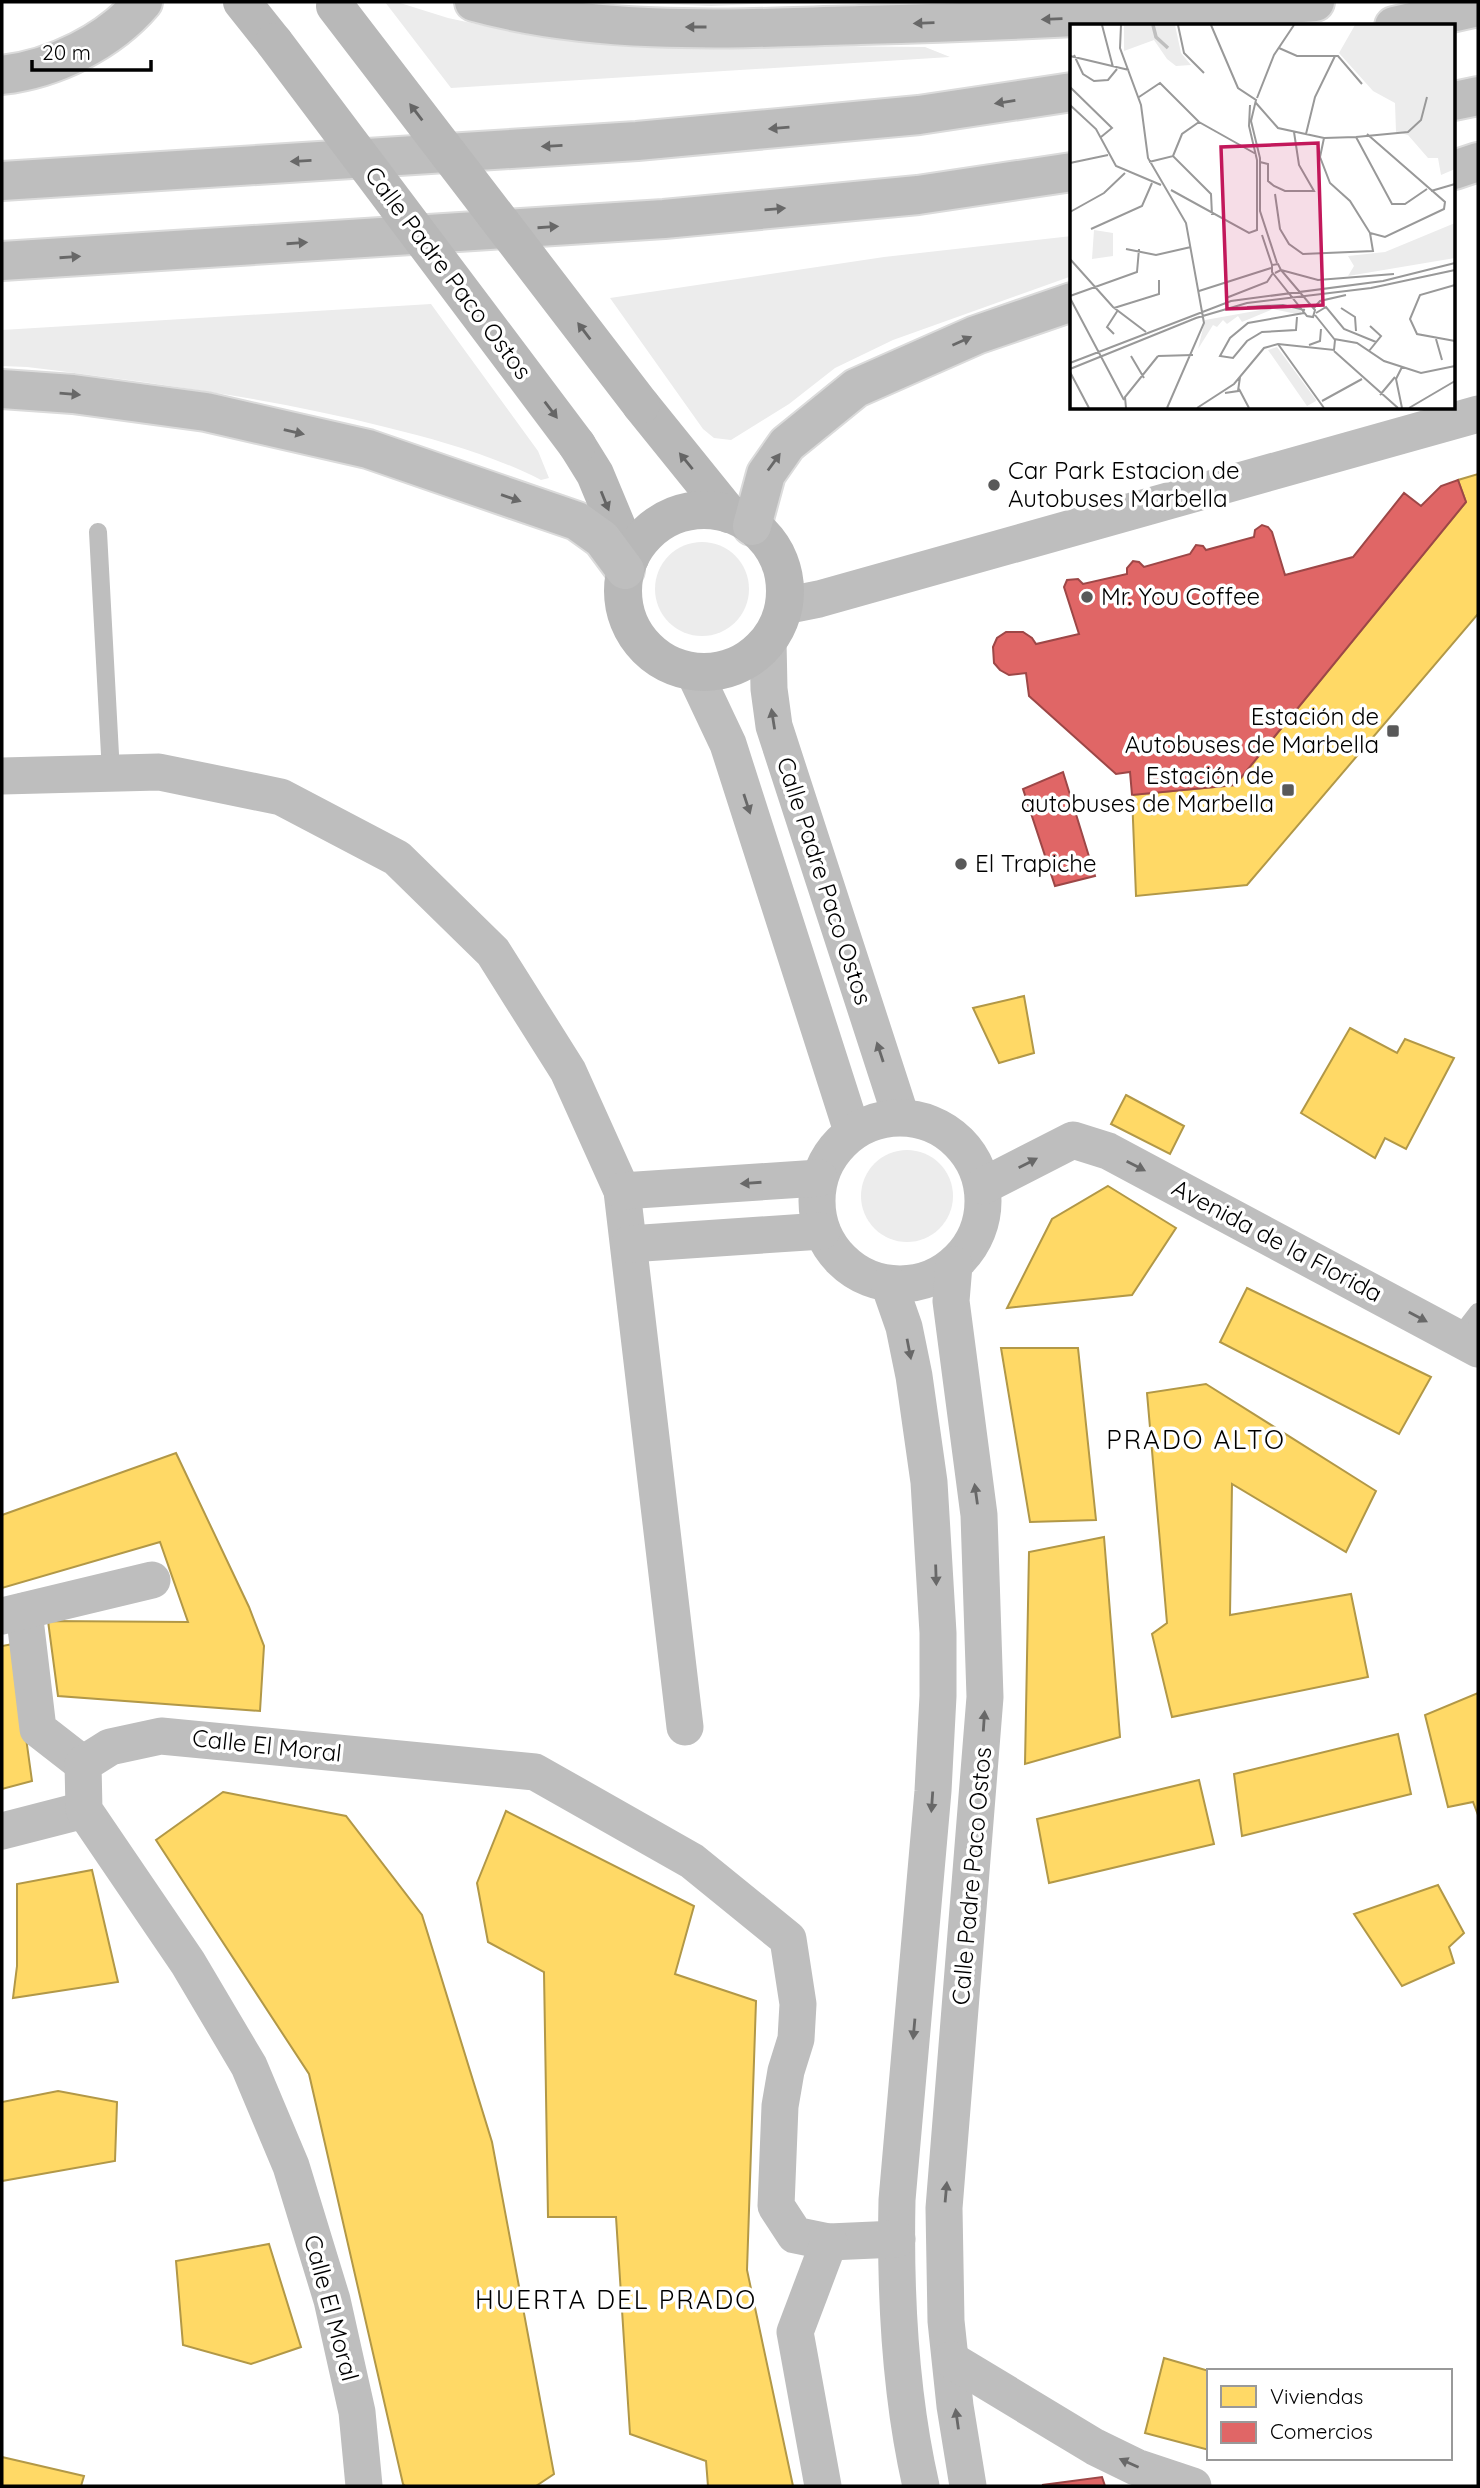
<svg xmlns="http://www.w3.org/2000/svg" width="1480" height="2488" viewBox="0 0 1480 2488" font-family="Quicksand,sans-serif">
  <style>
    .green { fill: #ececec }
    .homes { fill: #ffd966; stroke: #b29847; stroke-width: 2 }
    .shops { fill: #e06666; stroke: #9d4747; stroke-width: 2 }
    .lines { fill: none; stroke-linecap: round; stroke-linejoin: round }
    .highway-casing { stroke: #dbdbdb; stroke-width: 42 }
    .lane { stroke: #bebebe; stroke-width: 18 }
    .street { stroke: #bebebe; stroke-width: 37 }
    .secondary { stroke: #b8b8b8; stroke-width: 38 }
    .highway { stroke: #bebebe; stroke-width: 38 }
    .secondary-bridge { stroke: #b8b8b8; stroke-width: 38 }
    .oneway { fill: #686868 }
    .oneway2 { fill: #656565 }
    .poi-dot { fill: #595959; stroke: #fff; stroke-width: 2.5 }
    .labels { text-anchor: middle; stroke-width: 7; stroke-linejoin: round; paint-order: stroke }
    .street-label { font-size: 24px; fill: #000; stroke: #fff }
    .poi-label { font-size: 24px; fill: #000; stroke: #fff; text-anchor: start }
    .neighbourhood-label { font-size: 26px; letter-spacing: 2px; fill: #000; stroke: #fff }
    .inset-river { fill: none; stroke: #bfbfbf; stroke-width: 3.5 }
    .inset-road { fill: none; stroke: #999; stroke-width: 2 }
    .view { fill: #c2185b; fill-opacity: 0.15; stroke: #c2185b; stroke-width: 3.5 }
    .inset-edge { fill: none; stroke: #000; stroke-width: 3.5 }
  </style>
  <rect width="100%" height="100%" fill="#fff"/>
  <g class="green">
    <path d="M385,2H397L448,18L527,35L605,44L925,47L950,57L451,88Z"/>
    <path d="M619,2H795L711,6Z"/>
    <path d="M1072,236V276L893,340L835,368L789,404L731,440L714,438L703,429L610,298L884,257Z"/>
    <path d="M431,304L538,451L549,478L541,480C492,455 438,440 385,427C267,397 147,382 27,367L2,366V330Z"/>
    <circle cx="702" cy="589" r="47"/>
    <circle cx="907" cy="1196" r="46"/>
  </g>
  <g class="homes">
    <path d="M1478,474V614L1247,885L1136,896L1132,795L1235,785L1466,502L1458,480Z"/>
    <path d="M1024,996L1034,1053L999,1063L973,1008Z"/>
    <path d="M1350,1028L1397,1053L1405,1039L1454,1058L1406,1149L1385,1138L1375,1158L1301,1113Z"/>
    <path d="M1126,1095L1184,1126L1170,1154L1111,1124Z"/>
    <path d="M1108,1186L1176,1228L1132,1295L1007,1308L1052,1219Z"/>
    <path d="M1247,1288L1431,1377L1399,1434L1220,1342Z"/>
    <path d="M1001,1348H1078L1096,1520L1030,1522Z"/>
    <path d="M1206,1384L1376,1491L1346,1552L1232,1484L1230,1615L1351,1594L1368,1677L1172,1717L1152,1634L1167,1623L1147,1393Z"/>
    <path d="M176,1453L249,1607L264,1646L260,1711L58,1696L48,1621L188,1622L160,1542L2,1588V1515Z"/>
    <path d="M1104,1537L1120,1737L1025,1764L1029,1552Z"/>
    <path d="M13,1644L32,1781L2,1789V1646Z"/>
    <path d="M1478,1693V1815L1473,1802L1448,1807L1425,1715Z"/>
    <path d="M1398,1734L1411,1794L1242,1836L1234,1774Z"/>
    <path d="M1199,1780L1214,1844L1049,1883L1037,1819Z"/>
    <path d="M223,1792L346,1816L422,1915L492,2142L554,2474L536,2486H405L403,2484L309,2074L156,1840Z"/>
    <path d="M506,1811L694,1906L675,1974L756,2001L747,2270L793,2486H708L706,2461L630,2434L616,2217H548L544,1972L488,1942L477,1883Z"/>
    <path d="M92,1870L118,1982L13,1998L17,1966V1884Z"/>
    <path d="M1438,1885L1464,1933L1449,1947L1454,1963L1402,1986L1354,1914Z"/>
    <path d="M58,2091L117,2102L115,2161L2,2181V2102Z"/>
    <path d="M269,2244L301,2347L251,2364L183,2345L176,2261Z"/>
    <path d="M1164,2358L1209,2371V2450L1145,2433Z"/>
    <path d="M2,2457L84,2476L81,2486H2Z"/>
  </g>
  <g class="shops">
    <path d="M1458,480L1466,502L1235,785L1132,795L1130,772L1116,774L1029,696L1026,673L1009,675L1000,670L994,663L993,647L997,638L1006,632H1023L1032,638L1036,644L1079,634L1064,587L1067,580L1078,579L1083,584L1127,574V568L1133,561L1139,562L1144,567L1190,554L1196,545L1203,546L1206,550L1254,537L1255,530L1262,525L1268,527L1272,532L1285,575L1353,557L1404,493L1421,506L1441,486Z"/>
    <path d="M1063,772L1095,876L1055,886L1023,789Z"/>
    <path d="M1102,2477L1105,2486L1042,2485Z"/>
  </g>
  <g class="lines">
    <g class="highway-casing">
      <g id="highway">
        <path d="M474,2C598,36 732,29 860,25C1012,21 1163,14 1315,2"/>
        <path d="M1394,26L1478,7"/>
        <path d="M2,75C54,69 109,42 143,2"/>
        <path d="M1454,101L1478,96"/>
        <path d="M1454,170L1478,162"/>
        <path d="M2,181L637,141L919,115L1072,92"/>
        <path d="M2,261L664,219L918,195L1072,172"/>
        <path d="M2,389L73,394L206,412L368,449L577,521L602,539L625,570"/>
        <path d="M752,526L766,474L787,444L856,388L976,335L1072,302"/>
      </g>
    </g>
    <g class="lane">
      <path d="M98,532L111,773"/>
      <path d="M1458,1338L1478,1312"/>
    </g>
    <g class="street">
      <path d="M784,606L819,599L1478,414"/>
      <path d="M768,641L769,689L774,726L901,1117"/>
      <path d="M694,672L728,744L852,1131"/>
      <path d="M2,776L159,772L281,797L397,858L493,952L568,1071L622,1191L685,1727"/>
      <circle cx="900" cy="1201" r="83"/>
      <path d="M983,1186L1073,1140L1108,1151L1478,1349"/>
      <path d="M622,1191L819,1178"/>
      <path d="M629,1244L822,1231"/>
      <path d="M954,1265L951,1301L979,1515L985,1697L944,2208L946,2321L955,2406L968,2486"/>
      <path d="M889,1284L904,1327L914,1376L929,1482L938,1633V1696L933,1791L897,2200C895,2295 900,2394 921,2486"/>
      <path d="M24,1611L38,1729L83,1764"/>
      <path d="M2,1616L152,1580"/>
      <path d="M2,1831L84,1810"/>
      <path d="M951,2360L1095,2447L1136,2467L1193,2486"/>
      <path d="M364,2486L357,2412L332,2300L291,2166L249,2066L188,1963L84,1810L83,1764L110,1747L161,1736L535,1772L692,1861L788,1939L798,2004L796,2039L786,2071L780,2106L776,2206L795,2235L829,2242L897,2239"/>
      <path d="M823,2486L795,2332L829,2242"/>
    </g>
    <g class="secondary">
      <path d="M242,2L274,42"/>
      <path d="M641,405L729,514"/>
      <path d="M577,445L595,474L630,558"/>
      <circle cx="704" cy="591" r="81"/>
    </g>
    <use href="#highway" class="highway"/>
    <g class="secondary-bridge">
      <path d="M335,6L641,405"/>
      <path d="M274,42L577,445"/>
    </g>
  </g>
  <defs><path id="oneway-solid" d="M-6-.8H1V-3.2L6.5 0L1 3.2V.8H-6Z" transform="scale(1.75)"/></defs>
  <g class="oneway">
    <use href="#oneway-solid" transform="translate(1052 19) rotate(178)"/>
    <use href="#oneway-solid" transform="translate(924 23) rotate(178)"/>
    <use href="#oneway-solid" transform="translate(696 27) rotate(-180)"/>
    <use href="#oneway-solid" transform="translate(1005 102) rotate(171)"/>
    <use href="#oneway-solid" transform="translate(779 128) rotate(175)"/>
    <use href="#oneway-solid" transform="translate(552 146) rotate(177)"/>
    <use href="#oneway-solid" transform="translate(301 161) rotate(177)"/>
    <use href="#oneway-solid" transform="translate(775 209) rotate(-5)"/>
    <use href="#oneway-solid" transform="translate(548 227) rotate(-4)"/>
    <use href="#oneway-solid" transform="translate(297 243) rotate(-4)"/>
    <use href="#oneway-solid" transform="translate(70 257) rotate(-4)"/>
    <use href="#oneway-solid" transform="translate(962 341) rotate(-24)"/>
    <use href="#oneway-solid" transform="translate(70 394) rotate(5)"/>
    <use href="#oneway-solid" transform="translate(294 432) rotate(13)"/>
    <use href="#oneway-solid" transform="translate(774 462) rotate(-54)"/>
    <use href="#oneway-solid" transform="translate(511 498) rotate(19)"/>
    <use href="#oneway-solid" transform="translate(773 719) rotate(-99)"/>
    <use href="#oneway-solid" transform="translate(747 804) rotate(72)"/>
    <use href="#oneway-solid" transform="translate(880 1052) rotate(-108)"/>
    <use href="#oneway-solid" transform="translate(1028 1163) rotate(-27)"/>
    <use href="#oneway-solid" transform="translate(1136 1166) rotate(27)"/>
    <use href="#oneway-solid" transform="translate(751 1183) rotate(176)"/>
    <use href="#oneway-solid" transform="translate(1418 1317) rotate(28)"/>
    <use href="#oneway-solid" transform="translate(909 1349) rotate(79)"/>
    <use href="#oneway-solid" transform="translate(976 1494) rotate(-98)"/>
    <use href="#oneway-solid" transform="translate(936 1575) rotate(88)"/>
    <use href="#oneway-solid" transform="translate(984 1721) rotate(-86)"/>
    <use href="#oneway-solid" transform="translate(932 1802) rotate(94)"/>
    <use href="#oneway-solid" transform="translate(914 2029) rotate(95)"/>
    <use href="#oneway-solid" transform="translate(946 2192) rotate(-85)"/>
    <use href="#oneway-solid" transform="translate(957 2419) rotate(-98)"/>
    <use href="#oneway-solid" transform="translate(1129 2463) rotate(-156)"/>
  </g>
  <g class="oneway2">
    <use href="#oneway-solid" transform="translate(416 112) rotate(-127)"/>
    <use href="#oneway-solid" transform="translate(584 331) rotate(-127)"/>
    <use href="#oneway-solid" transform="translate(551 410) rotate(53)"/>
    <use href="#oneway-solid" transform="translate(686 461) rotate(-129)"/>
    <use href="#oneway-solid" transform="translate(605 501) rotate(68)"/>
  </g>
  <g class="poi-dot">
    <circle cx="994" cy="485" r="7"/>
    <circle cx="1087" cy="597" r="7"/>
    <rect x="1386" y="724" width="14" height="14" rx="3.5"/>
    <rect x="1281" y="783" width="14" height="14" rx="3.5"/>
    <circle cx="961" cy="864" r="7"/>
  </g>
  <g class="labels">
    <g class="street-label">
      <text transform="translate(448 273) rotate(53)" y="8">Calle Padre Paco Ostos</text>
      <text transform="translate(824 881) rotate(72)" y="8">Calle Padre Paco Ostos</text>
      <text transform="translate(1277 1241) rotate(28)" y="8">Avenida de la Florida</text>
      <text transform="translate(267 1746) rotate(6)" y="8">Calle El Moral</text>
      <text transform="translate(972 1876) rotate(-85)" y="8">Calle Padre Paco Ostos</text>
      <text transform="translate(331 2308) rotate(75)" y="8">Calle El Moral</text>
    </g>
    <g class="poi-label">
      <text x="1008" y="479">Car Park Estacion de<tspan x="1008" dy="28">Autobuses Marbella</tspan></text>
      <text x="1101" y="605">Mr. You Coffee</text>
      <text x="1379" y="725" text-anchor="end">Estación de<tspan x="1379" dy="28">Autobuses de Marbella</tspan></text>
      <text x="1274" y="784" text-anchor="end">Estación de<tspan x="1274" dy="28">autobuses de Marbella</tspan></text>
      <text x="975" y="872">El Trapiche</text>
    </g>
    <g class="neighbourhood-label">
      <text x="1196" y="1449">PRADO ALTO</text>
      <text x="616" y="2309">HUERTA DEL PRADO</text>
    </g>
  </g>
  <g transform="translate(1070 24)">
    <rect width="385" height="385" fill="#fff"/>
    <path d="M54,1H105L111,29L121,41L106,42L97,35L84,16L54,27ZM285,1H385V145L371,151L368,134H358L338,111L326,108L325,79L303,67L269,29ZM385,199V234L278,252L284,242L278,232L315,228ZM24,206L43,209V232L22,235ZM207,283L231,286V291L203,285L172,298L168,292L157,300L153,296L147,303L143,301L128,325L135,296ZM207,323L246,376V377L237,382L198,326Z" fill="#ececec"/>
    <path class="inset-river" d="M83,1L86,13L98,24"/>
    <path class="inset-road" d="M32,1L43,43M51,1L50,24L71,81L78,134L116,199L134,299L97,384M108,1L114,29L134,49M141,1L168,64L186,76L181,97L190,134V187L207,239M209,24L227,32H268L292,60M4,31L13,50L24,57L38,56L47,45M0,32L59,46M0,63L42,104L31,113M69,73L90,59L129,98L186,130M187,74L204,31L224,1M186,79L208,104L254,114L286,113L338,108L351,96L357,73M0,81L26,105L46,142L91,161M236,110L245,73L265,32M286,113L322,180H335L357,165M254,114L250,133L260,159L280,177L300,209L315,213L374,185L375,178L297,110M103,132L112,110L129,98M79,138L103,132L141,170L142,191M190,138L198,140V157L204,162L215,167H244L229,141L224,108M0,139L38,131M101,166L179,209L187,206V136L179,102L180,81M361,167L385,160M205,170L210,205L219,220L233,230L303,227L300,209M0,188L34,169L55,149M21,205L72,182L82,159M192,211L202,241M56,225L86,231L121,223M0,235L43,283L76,308M211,246L248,256L324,250M205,249L211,246L208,240L202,241V248L237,292L243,293L245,286L211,246M385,261L350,271L340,295L347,310L385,317M129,267L201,244M0,272L67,248L69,225M0,274L54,376M156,274L197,258L203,249M177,283L213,281L235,286M44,284L89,270V256M271,284L285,293L286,307M243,285L250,277L276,271M246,289L256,283L274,305L306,318M227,293L226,306L192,308L177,317L163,334L150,332L160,314L178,299L234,289M44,310L37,303L48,286M264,315L287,319L314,337L351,349L385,342M366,315L372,336M208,320L254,384M239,321L250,317L251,305M264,327L328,384M299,327L311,312L300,302M61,332L74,354M88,332L123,331M0,339L161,277L313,257L385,239M332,343L326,355L332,384M0,345L126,294L177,279L301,264L385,246M0,348L19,384M169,365L179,384M155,369L168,367L170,353M310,371L325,353M252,377L292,355M56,384L55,373L88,332M127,384L164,360L194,324L208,320L264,326L265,316L245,291M339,384L385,357"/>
    <path class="view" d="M248,119L253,281L157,285L151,123Z"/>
    <rect width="385" height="385" class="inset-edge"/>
  </g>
  <rect width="1480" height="2488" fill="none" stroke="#000000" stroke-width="7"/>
  <rect x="1207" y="2369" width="245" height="91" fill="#ffffff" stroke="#999999" stroke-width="2"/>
  <rect x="1221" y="2386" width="35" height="21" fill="#ffd966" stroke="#999999" stroke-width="2"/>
  <text x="1270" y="2404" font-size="21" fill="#000000">Viviendas</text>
  <rect x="1221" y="2422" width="35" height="21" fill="#e06666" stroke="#999999" stroke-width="2"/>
  <text x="1270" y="2439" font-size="21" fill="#000000">Comercios</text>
  <path d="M32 60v10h119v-10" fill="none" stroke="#000000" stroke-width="3.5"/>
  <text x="42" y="60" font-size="21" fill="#000000" stroke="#ffffff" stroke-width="5" paint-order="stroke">20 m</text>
</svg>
